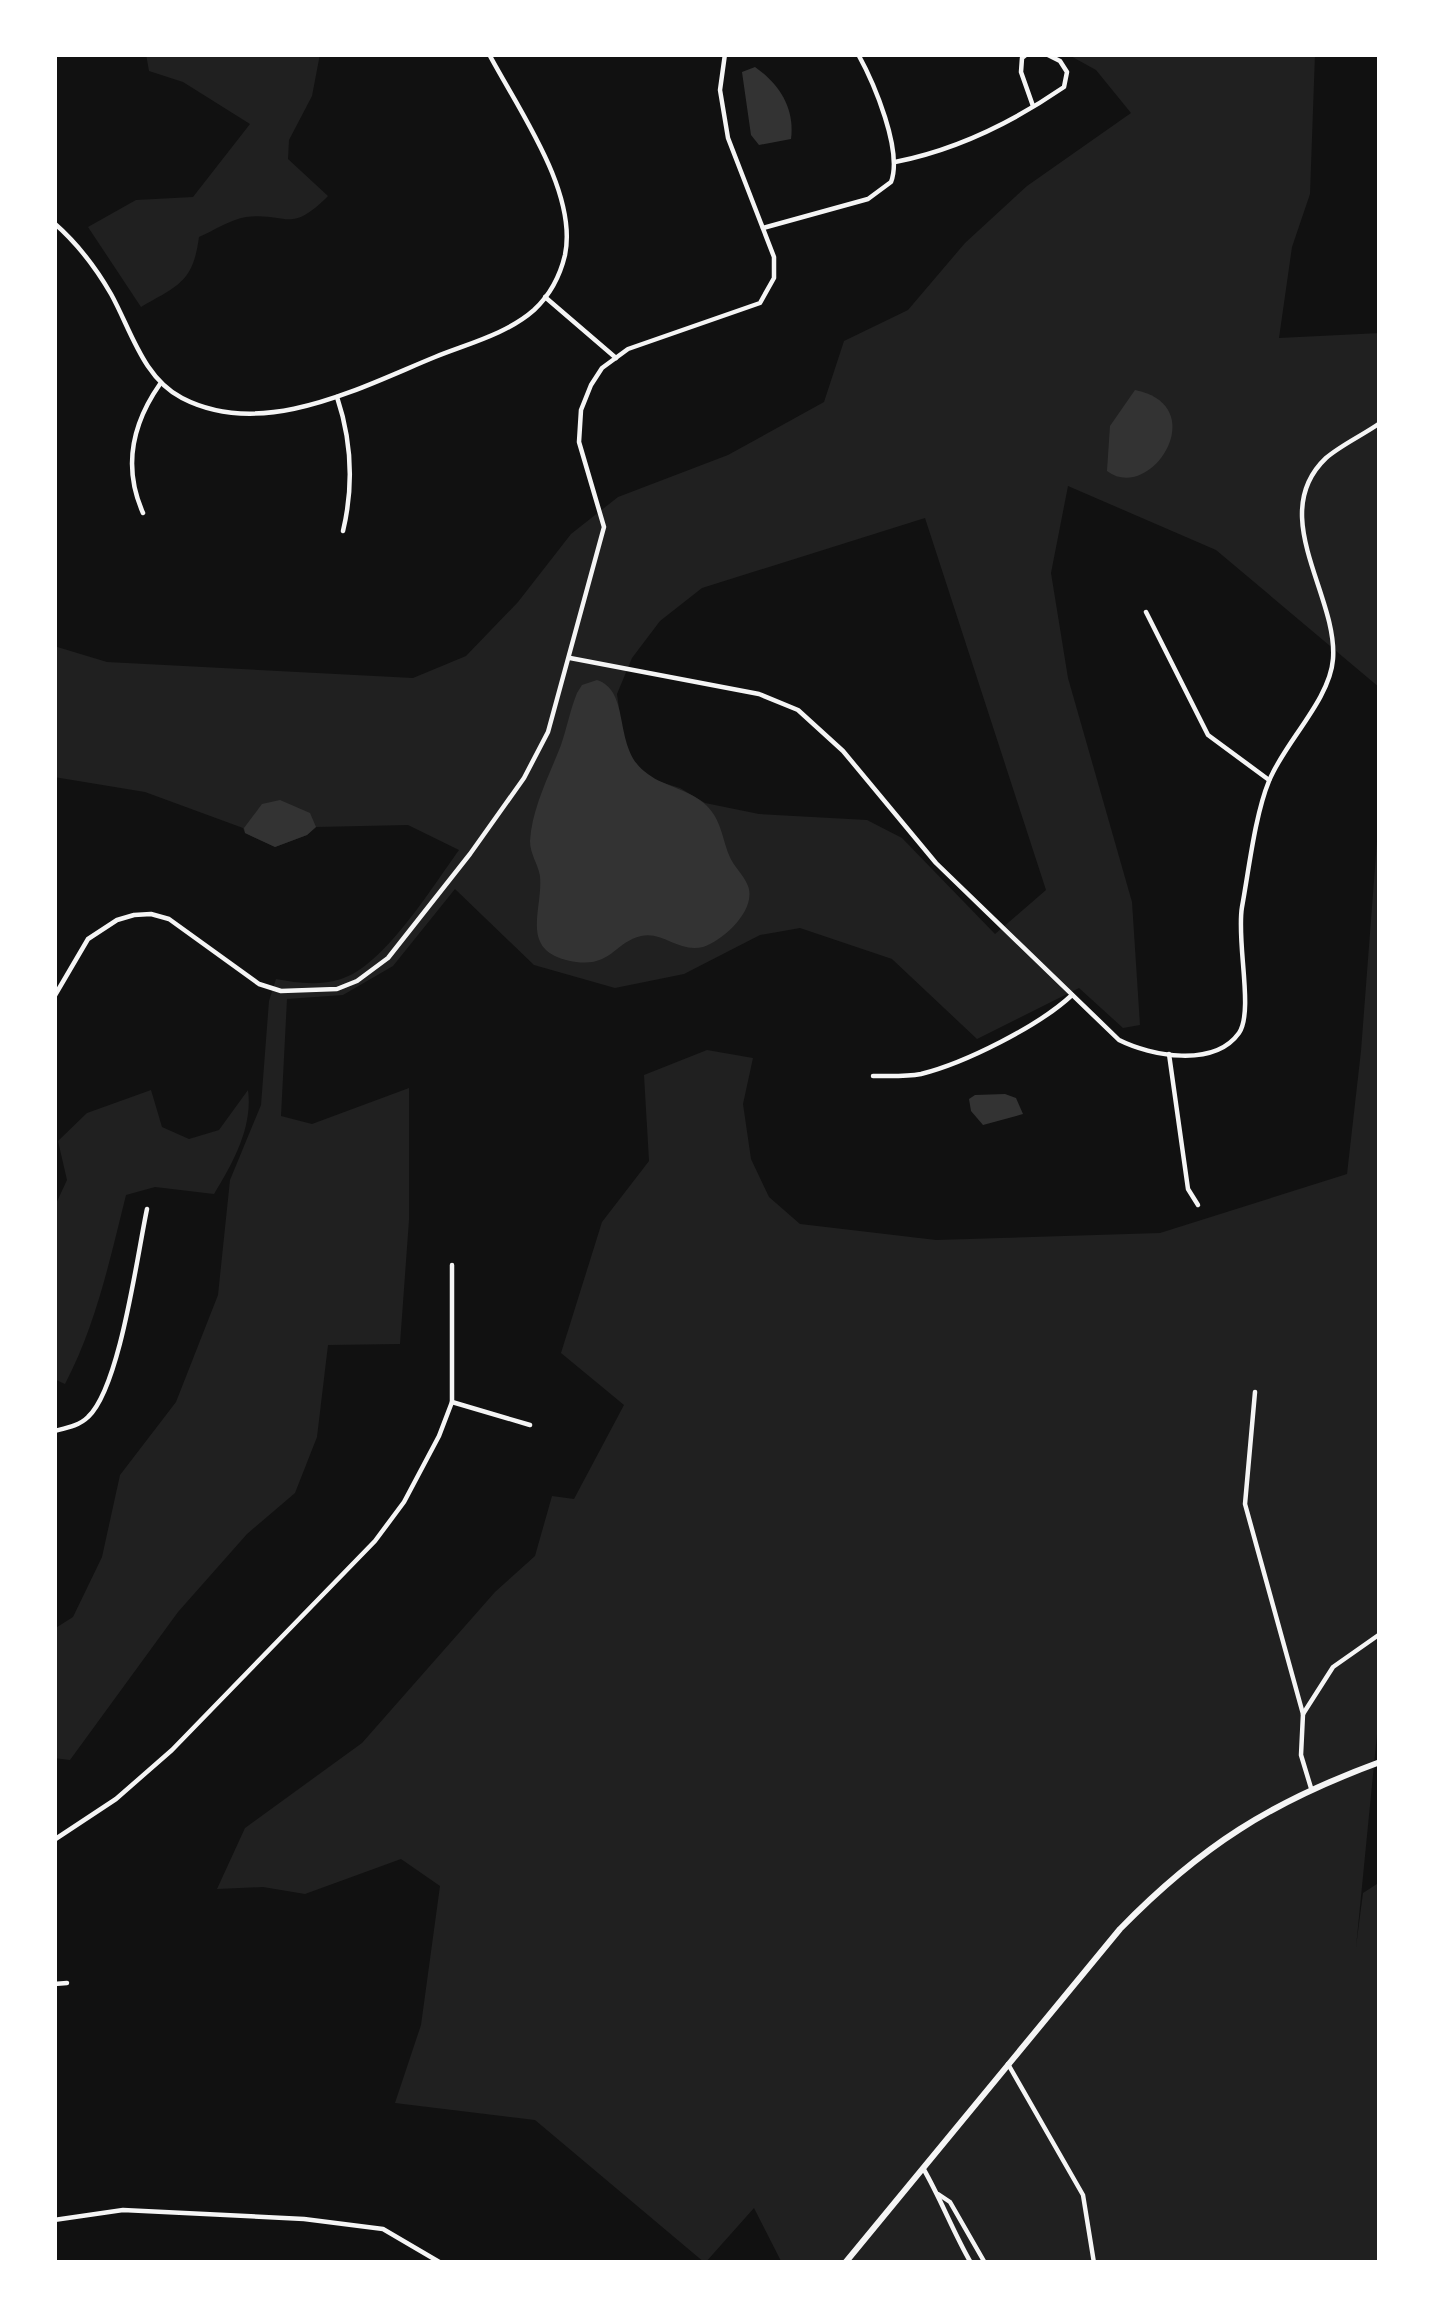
<svg xmlns="http://www.w3.org/2000/svg" width="1434" height="2317" viewBox="0 0 1434 2317" font-family="Signika,sans-serif">
  <style>
    .green { fill: #202020; fill-rule: evenodd }
    .water { fill: #333 }
    .lines { fill: none; stroke-linecap: round; stroke-linejoin: round }
    .minor { stroke: #f5f5f5; stroke-width: 4.5 }
    .secondary { stroke: #f5f5f5; stroke-width: 6 }
  </style>
  <rect width="100%" height="100%" fill="#111"/>
  <g class="green">
    <path d="M146,54H320L312,96L289,140L288,159L328,196C289,235 288,212 246,217C231,219 213,231 199,237C193,282 179,285 141,307L88,227L136,200L193,197L250,124L183,82L149,71Z"/>
    <path d="M1067,54H1315L1310,194L1292,247L1279,338L1380,333V688L1216,550L1068,486L1051,573L1068,678L1132,902L1140,1025L1123,1028L1079,988L977,1039L892,959L800,928L760,935L684,974L615,988L534,965L455,889L393,966L343,995L287,999L281,1116L312,1124L409,1088V1220L400,1344L328,1345L317,1437L295,1493L247,1534L178,1612L70,1760L54,1758V1629L73,1617L102,1557L120,1475L176,1402L218,1295L230,1180L261,1105L269,1001L276,979C297,983 319,986 341,979C384,966 432,887 459,850L408,825L316,827L307,835L275,847L245,833L243,828L145,792L54,777V646L107,662L413,678L466,656L518,602L571,534L618,497L728,455L824,402L844,341L908,310L965,243L1027,186L1131,113L1096,70ZM925,518L1046,890L995,934L902,838L867,820L759,814L705,803L680,788L654,780L639,768L630,757L623,736L617,694L632,658L660,621L702,588Z"/>
    <path d="M1380,802V1704L1356,1947L1363,1893L1380,1882V2263H782L754,2208L705,2263L535,2120L395,2103L421,2025L440,1886L401,1859L305,1894L263,1887L217,1889L245,1828L362,1743L495,1592L535,1556L552,1496L574,1499L624,1405L561,1353L602,1222L649,1161L644,1075L707,1050L753,1058L743,1104L751,1159L769,1197L800,1224L936,1240L1160,1233L1347,1174L1361,1051Z"/>
    <path d="M151,1090L162,1127L189,1139L219,1130L248,1090C253,1127 233,1163 214,1194L155,1187L126,1195C110,1259 96,1325 65,1384L54,1379V1208L67,1180L58,1141L87,1113Z"/>
  </g>
  <g class="water">
    <path d="M755,67C779,84 795,108 791,139L759,145L751,135L742,72Z"/>
    <path d="M1135,390C1214,406 1150,504 1107,471L1110,426Z"/>
    <path d="M597,680C631,691 613,746 644,771C662,787 689,788 707,806C721,820 722,837 729,855C733,866 744,875 748,886C757,910 723,941 703,947C679,953 663,931 641,936C612,943 611,971 566,960C520,948 543,910 540,876C538,864 530,854 530,841C532,808 549,776 561,745C567,728 570,710 577,693L582,685Z"/>
    <path d="M280,800L310,813L316,827L307,835L275,847L245,833L244,828L262,804Z"/>
    <path d="M1005,1094L1016,1098L1023,1114L983,1125L971,1111L969,1099L975,1095Z"/>
  </g>
  <g class="lines">
    <g class="minor">
      <path d="M1027,54L1022,58L1021,72L1033,106"/>
      <path d="M895,162C956,150 1013,122 1064,87L1067,72L1060,61L1046,54"/>
      <path d="M54,223C77,243 96,268 111,294C131,330 143,378 182,398C263,440 359,388 435,357C467,344 507,334 534,310C549,296 560,276 565,255C578,192 518,109 489,54"/>
      <path d="M763,228L868,199L891,182C903,151 874,83 858,54"/>
      <path d="M545,297L616,358"/>
      <path d="M337,397C352,442 354,485 343,531"/>
      <path d="M143,513C123,468 132,424 160,384"/>
      <path d="M1146,612L1208,735L1269,780"/>
      <path d="M570,658L759,694L798,710L843,751L936,863L1119,1040C1151,1056 1214,1068 1239,1033C1254,1011 1236,941 1242,907C1249,869 1255,815 1269,781C1284,743 1330,700 1333,659C1338,595 1266,515 1326,458C1341,445 1363,435 1380,423"/>
      <path d="M54,997L88,939L117,920L134,915L151,914L169,919L259,984L281,991L337,989L357,981L388,958L470,854L524,778L548,732L604,527L579,442L581,410L591,385L602,368L628,349L760,303L774,278V257L728,138L720,90L725,54"/>
      <path d="M1169,1054L1188,1189L1198,1205"/>
      <path d="M873,1076C889,1076 905,1077 921,1074C965,1063 1039,1026 1072,995"/>
      <path d="M1255,1392L1245,1504L1303,1714L1301,1755L1311,1788"/>
      <path d="M452,1402L530,1425"/>
      <path d="M54,1431C66,1428 79,1426 88,1417C120,1387 137,1256 147,1209"/>
      <path d="M1303,1714L1333,1667L1380,1634"/>
      <path d="M54,1840L116,1799L172,1750L375,1541L404,1502L439,1436L452,1402V1265"/>
      <path d="M54,1984L67,1983"/>
      <path d="M1008,2064L1083,2195L1094,2263"/>
      <path d="M923,2168C941,2199 953,2232 971,2263"/>
      <path d="M938,2194L950,2202L985,2263"/>
      <path d="M54,2220L123,2210L304,2219L383,2229L441,2263"/>
    </g>
    <path class="secondary" d="M845,2263L1120,1929C1201,1846 1271,1802 1380,1762"/>
  </g>
  <rect width="1434" height="2317" fill="none" stroke="#ffffff" stroke-width="114"/>
</svg>
